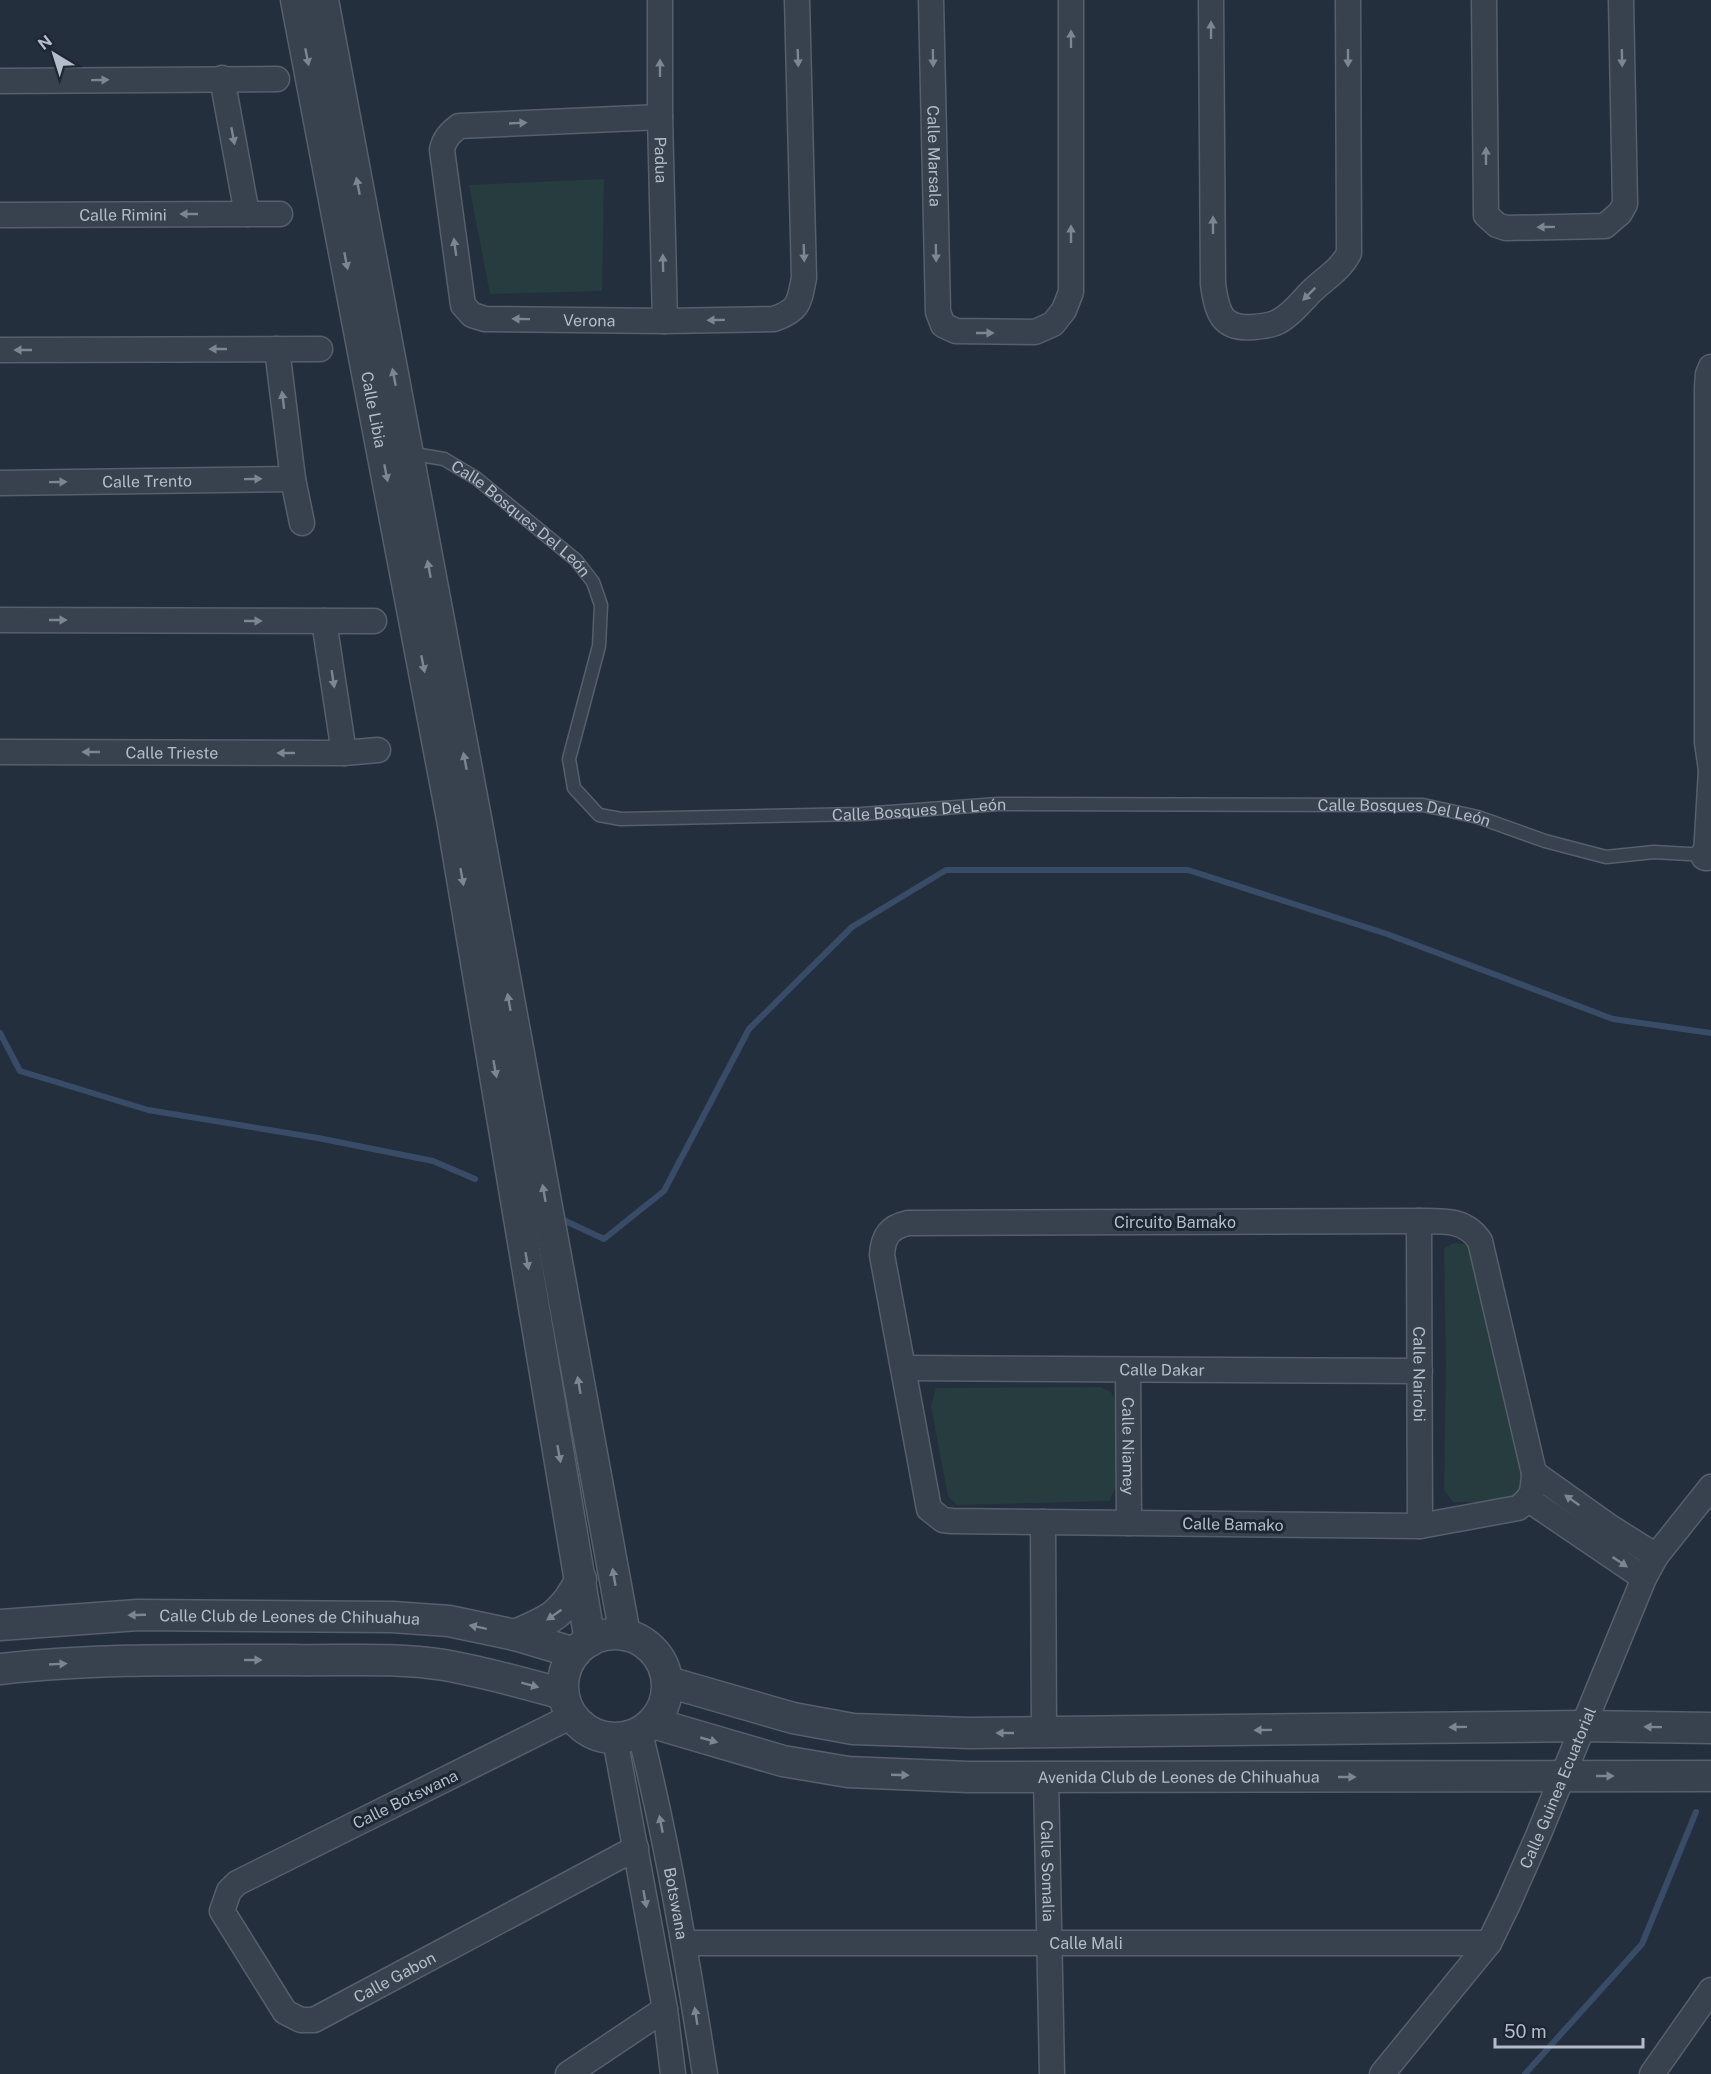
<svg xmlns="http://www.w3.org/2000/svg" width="1711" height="2074" viewBox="0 0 1711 2074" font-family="'Public Sans',sans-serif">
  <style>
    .green { fill: #263c3f }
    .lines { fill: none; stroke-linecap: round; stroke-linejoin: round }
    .stream { stroke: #394c67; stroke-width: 6 }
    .service-casing { stroke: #565f6c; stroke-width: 15 }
    .minor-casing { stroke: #565f6c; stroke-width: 27 }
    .tertiary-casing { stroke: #565f6c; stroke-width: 33 }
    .service { stroke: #38414e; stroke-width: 12 }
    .minor { stroke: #38414e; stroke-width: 24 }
    .tertiary { stroke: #38414e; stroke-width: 30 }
    .oneway { fill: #7c8592 }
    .labels { text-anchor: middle; stroke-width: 6; stroke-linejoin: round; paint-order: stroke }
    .street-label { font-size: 16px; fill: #b4bcc9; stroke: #1d2633 }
  </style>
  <rect width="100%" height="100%" fill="#242f3e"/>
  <g class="green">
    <path d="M604,179L602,291L490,294L469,185Z"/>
    <path d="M1453,1243L1464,1244L1470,1247L1525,1487L1519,1502H1453L1444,1490L1446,1363L1444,1249Z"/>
    <path d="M1100,1387L1111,1392L1115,1401L1116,1487L1109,1501L957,1505L948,1497L931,1406L936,1388Z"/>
  </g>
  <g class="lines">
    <g class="stream">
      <path d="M0,1033L20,1071L148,1110L318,1138L433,1161L475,1179"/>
      <path d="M559,1218L604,1239L664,1191L749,1029L852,927L946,870H1188L1387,934L1613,1019L1711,1033"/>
      <path d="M1525,2074L1642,1944L1696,1812"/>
    </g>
    <g class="service-casing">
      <g id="service">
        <path id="s1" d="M408,453L444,459L476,478L576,560L593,582L601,605L599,646L569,759L574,788L599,815L621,819L862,814L998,804L1423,805L1478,817L1545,841L1606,857L1654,852L1706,855"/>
      </g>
    </g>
    <g class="minor-casing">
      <g id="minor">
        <path id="s2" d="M660,0V117L665,321"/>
        <path id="s3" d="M931,0L938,312L943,325L956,331L1035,332L1053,324L1064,310L1071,292V0"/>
        <path d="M1211,0L1213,284C1217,312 1221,330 1254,327C1265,326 1275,325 1284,318C1296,310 1304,298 1314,289C1327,277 1341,269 1349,253L1348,0"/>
        <path d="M1484,0L1486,215L1497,225L1506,228L1605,226L1620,213L1625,204L1621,0"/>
        <path d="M222,78L247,214"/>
        <path d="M0,81L277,79"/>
        <path id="s4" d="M660,117L459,126C450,133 444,139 442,150L463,305L472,315L485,319L665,321L774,319C800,310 799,302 804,278L797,0"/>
        <path id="s5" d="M0,215L280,214"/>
        <path d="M277,349L293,479L302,523"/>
        <path d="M0,350L320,349"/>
        <path d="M1711,367L1708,374L1707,387V742L1711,770"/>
        <path id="s6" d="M0,483L293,479"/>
        <path d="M0,620L374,621"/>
        <path d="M324,621L344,753"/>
        <path id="s7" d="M0,752L344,753L378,750"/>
        <path d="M1706,855L1711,770"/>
        <path d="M1419,1221C1444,1221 1465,1219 1480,1241L1534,1473C1533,1491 1533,1497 1518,1508L1420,1526L952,1521L943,1520L929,1509L882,1255C883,1236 890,1227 908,1223Z"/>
        <path id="s8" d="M1419,1221L1420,1526"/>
        <path id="s9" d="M904,1368L1420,1371"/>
        <path id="s10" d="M1128,1370L1129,1523"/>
        <path d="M1534,1473L1610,1527L1656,1556"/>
        <path d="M1529,1500L1644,1578"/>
        <path d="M1043,1522L1044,1733"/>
        <path id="s11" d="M572,1716L237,1883L229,1891L222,1911L285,2012L301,2020H314L636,1848"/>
        <path id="s12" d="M640,1733C668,1845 687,1960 705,2074"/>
        <path d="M615,1739L665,2009L673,2074"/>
        <path id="s13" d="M1046,1777L1052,2074"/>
        <path id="s14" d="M684,1943H1489"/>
        <path d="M568,2074L665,2009"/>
        <path id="s15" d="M1382,2074L1489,1943L1508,1904L1538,1836L1644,1578L1656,1556L1711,1487"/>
        <path d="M1652,2074L1711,1990"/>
      </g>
    </g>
    <g class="tertiary-casing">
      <g id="tertiary">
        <path id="s16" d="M296,0L452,819L590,1641"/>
        <path d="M323,0L476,818L625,1635"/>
        <path d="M1706,855L1711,854"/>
        <path id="s17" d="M0,1625L138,1615L392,1617L449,1621L515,1635L575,1653"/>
        <circle cx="615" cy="1686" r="52"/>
        <path d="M515,1635C550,1620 563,1615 581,1579"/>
        <path d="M0,1669C97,1658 193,1660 290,1660C341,1661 394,1657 444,1665C484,1672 524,1683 563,1694"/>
        <path d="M668,1682L793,1718L853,1729L969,1733L1584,1726L1711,1728"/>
        <path id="s18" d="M653,1723L783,1761L848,1772L968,1777L1711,1776"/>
      </g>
    </g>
    <use href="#service" class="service"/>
    <use href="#minor" class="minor"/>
    <use href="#tertiary" class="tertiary"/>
  </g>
  <defs><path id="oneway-solid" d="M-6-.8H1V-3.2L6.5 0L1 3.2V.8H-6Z" transform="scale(1.5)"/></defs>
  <g class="oneway">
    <use href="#oneway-solid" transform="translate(1211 30) rotate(-90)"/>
    <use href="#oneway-solid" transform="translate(1071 39) rotate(-90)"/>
    <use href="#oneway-solid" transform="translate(307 57) rotate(79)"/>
    <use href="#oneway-solid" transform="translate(798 58) rotate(88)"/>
    <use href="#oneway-solid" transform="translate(933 58) rotate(89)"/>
    <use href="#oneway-solid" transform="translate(1348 58) rotate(90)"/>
    <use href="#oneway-solid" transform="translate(1622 58) rotate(89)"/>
    <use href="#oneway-solid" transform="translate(660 68) rotate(-90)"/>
    <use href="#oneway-solid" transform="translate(100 80) rotate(-1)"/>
    <use href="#oneway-solid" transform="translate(518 123) rotate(-3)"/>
    <use href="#oneway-solid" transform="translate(233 136) rotate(79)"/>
    <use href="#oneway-solid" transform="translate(1486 156) rotate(-90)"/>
    <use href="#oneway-solid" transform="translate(358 186) rotate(-101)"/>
    <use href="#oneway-solid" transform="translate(189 214) rotate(180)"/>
    <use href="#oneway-solid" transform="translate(1213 225) rotate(-90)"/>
    <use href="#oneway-solid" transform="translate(1546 227) rotate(179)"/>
    <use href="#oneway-solid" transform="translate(1071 234) rotate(-90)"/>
    <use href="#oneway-solid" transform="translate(455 247) rotate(-98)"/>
    <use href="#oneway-solid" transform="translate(804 253) rotate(88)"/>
    <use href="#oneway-solid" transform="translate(936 253) rotate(89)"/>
    <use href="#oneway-solid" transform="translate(346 261) rotate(79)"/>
    <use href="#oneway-solid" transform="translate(663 263) rotate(-91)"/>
    <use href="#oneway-solid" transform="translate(1309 294) rotate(135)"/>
    <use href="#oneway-solid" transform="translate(521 319) rotate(-179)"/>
    <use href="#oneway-solid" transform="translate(716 320) rotate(179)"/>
    <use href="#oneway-solid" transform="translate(985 333)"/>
    <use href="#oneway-solid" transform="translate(218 349) rotate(180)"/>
    <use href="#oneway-solid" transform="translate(23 350) rotate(180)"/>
    <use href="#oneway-solid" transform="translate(394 377) rotate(-101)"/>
    <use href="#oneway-solid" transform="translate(283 400) rotate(-97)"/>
    <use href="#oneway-solid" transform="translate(386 473) rotate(79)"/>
    <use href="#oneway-solid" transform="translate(253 479) rotate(-1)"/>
    <use href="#oneway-solid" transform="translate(58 482) rotate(-1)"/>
    <use href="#oneway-solid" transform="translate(429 569) rotate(-101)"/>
    <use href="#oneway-solid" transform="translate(58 620)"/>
    <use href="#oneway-solid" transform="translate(253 621)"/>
    <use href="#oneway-solid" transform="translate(423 664) rotate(79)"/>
    <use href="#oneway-solid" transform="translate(333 679) rotate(81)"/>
    <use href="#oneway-solid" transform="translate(91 752) rotate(-180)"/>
    <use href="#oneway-solid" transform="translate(286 753) rotate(-180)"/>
    <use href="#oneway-solid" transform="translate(465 761) rotate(-101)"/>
    <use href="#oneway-solid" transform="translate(462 877) rotate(80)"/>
    <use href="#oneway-solid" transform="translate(509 1002) rotate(-100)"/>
    <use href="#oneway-solid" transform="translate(495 1069) rotate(80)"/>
    <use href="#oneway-solid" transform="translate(544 1193) rotate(-100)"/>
    <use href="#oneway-solid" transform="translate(527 1261) rotate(80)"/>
    <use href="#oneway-solid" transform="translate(579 1385) rotate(-100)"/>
    <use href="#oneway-solid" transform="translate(559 1454) rotate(80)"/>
    <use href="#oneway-solid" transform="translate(1572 1500) rotate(-145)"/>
    <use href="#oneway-solid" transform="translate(1620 1562) rotate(34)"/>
    <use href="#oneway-solid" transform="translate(614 1577) rotate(-100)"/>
    <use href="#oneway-solid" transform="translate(137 1615) rotate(178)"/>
    <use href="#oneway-solid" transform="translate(554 1615) rotate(145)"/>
    <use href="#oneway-solid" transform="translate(478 1627) rotate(-168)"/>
    <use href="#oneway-solid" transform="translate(253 1660)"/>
    <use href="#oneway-solid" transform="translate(58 1664) rotate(-3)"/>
    <use href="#oneway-solid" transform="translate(530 1685) rotate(15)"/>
    <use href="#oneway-solid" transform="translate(1458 1727) rotate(179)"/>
    <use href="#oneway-solid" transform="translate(1653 1727) rotate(-179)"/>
    <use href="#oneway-solid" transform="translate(1263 1730) rotate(179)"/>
    <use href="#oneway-solid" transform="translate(1005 1733) rotate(180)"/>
    <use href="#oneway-solid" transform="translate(709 1740) rotate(16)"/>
    <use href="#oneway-solid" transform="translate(900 1775) rotate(2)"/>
    <use href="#oneway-solid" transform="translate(1605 1776)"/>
    <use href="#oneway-solid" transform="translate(1347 1777)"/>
    <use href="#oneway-solid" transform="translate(661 1824) rotate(-101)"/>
    <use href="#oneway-solid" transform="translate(645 1899) rotate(80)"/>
    <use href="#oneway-solid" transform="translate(696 2016) rotate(-99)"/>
  </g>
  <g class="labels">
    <g class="street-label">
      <text dy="6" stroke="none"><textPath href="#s3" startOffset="156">Calle Marsala</textPath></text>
      <text dy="6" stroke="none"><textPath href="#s2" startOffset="160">Padua</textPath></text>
      <text dy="6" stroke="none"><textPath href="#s5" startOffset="123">Calle Rimini</textPath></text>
      <text dy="6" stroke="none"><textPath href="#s4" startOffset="519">Verona</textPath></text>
      <text dy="6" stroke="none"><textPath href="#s16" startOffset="417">Calle Libia</textPath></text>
      <text dy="6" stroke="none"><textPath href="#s6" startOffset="147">Calle Trento</textPath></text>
      <text dy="6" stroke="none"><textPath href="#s1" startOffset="134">Calle Bosques Del León</textPath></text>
      <text dy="6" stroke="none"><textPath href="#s7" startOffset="172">Calle Trieste</textPath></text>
      <text dy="6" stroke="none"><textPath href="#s1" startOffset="800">Calle Bosques Del León</textPath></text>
      <text dy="6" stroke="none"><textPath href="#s1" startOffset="1286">Calle Bosques Del León</textPath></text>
      <text x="1175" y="1228">Circuito Bamako</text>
      <text dy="6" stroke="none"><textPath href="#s9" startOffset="258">Calle Dakar</textPath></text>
      <text dy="6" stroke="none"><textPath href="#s8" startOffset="153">Calle Nairobi</textPath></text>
      <text dy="6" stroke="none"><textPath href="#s10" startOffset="76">Calle Niamey</textPath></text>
      <text transform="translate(1233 1524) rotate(1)" y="6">Calle Bamako</text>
      <text dy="6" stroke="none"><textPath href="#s17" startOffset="290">Calle Club de Leones de Chihuahua</textPath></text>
      <text dy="6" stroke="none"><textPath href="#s18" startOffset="532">Avenida Club de Leones de Chihuahua</textPath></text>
      <text dy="6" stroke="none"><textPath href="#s15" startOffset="339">Calle Guinea Ecuatorial</textPath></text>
      <text transform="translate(405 1799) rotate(-26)" y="6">Calle Botswana</text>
      <text dy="6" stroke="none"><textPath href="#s13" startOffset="94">Calle Somalia</textPath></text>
      <text dy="6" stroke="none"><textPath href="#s12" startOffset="174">Botswana</textPath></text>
      <text dy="6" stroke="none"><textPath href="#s14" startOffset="402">Calle Mali</textPath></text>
      <text dy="6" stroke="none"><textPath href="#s11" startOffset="648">Calle Gabon</textPath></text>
    </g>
  </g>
  <g transform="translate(54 54) rotate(322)" stroke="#1d2633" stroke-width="4.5" paint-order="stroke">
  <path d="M0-4.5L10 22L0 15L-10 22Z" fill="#b4bcc9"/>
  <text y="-9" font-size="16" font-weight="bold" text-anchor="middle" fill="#b4bcc9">N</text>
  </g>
  <path d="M1495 2038v9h148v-9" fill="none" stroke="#b4bcc9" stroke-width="3"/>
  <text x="1504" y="2038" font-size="18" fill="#b4bcc9" stroke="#1d2633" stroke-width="4.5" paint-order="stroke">50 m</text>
</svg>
